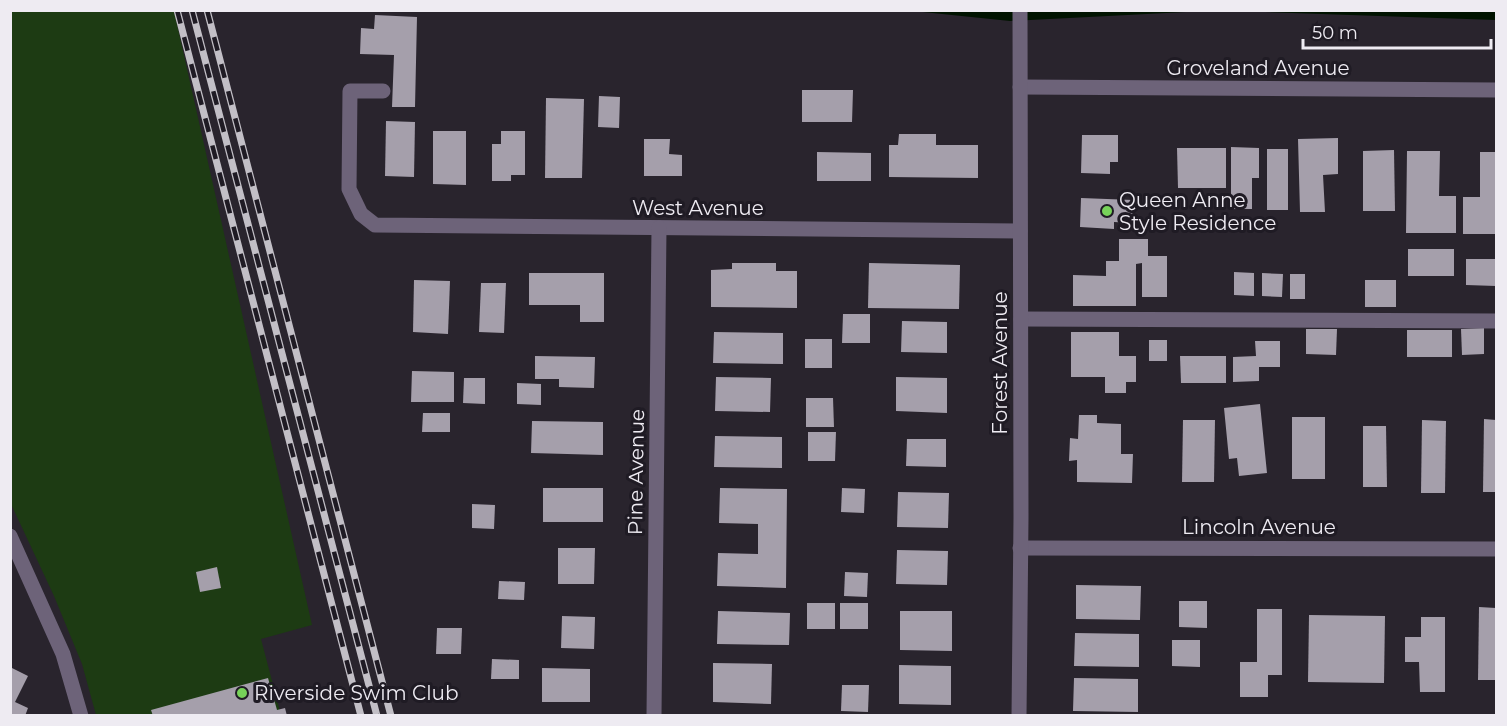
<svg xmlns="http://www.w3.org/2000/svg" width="1507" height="726" viewBox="0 0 1507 726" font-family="Montserrat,sans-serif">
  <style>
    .green { fill: #1d3b13 }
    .water { fill: #001300 }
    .building { fill: #a59fab }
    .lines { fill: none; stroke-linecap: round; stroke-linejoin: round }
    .minor { stroke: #6d6379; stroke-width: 15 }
    .rail-casing { stroke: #c2bfc6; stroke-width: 7 }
    .rail { stroke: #1f1b24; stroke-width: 4.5; stroke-dasharray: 14; stroke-linecap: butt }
    .poi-dot { fill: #77d259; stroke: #1f1b24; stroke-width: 2 }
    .labels { text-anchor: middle; stroke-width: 6; stroke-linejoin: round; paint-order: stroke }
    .street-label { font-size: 20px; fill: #eeebf2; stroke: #1f1b24 }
    .poi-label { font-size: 20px; fill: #eeebf2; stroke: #1f1b24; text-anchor: start }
  </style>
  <rect width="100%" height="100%" fill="#29242d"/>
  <path class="green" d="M11,11H174L312,625L261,639L281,715H96L82,664L54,596L11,504Z"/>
  <g class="water">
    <path d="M1496,10V20L1237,11V10Z"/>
    <path d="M913,11H1205L1010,21Z"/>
  </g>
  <g class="building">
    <path d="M375,15L417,17L415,107H392L394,55L360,54L361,28L374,29Z"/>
    <path d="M802,90H853L852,122H802Z"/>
    <path d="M599,96L620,97L619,128L598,127Z"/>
    <path d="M546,98L584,99L582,178H545Z"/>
    <path d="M386,121L415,122L414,177L385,176Z"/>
    <path d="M433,131H466V185L433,184Z"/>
    <path d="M501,131H525V175H511V181H492V144H501Z"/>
    <path d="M899,134H936V145H978V178L889,177V145H898Z"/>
    <path d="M1082,135H1118V162H1110V174L1081,173Z"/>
    <path d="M1338,138V174L1323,175L1325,212H1300L1298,139Z"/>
    <path d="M644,139H670L669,154L682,155V176H644Z"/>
    <path d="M1231,147L1259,148V178H1252V209H1231Z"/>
    <path d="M1177,148H1226V188H1178Z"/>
    <rect x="1267" y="149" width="21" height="61"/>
    <path d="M1394,150L1395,211H1363V151Z"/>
    <path d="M1407,151H1440L1439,196H1456V233H1406Z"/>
    <path d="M817,152L871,153V181H817Z"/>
    <path d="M1480,152H1496V234H1463V197H1480Z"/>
    <path d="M1081,198L1133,200L1132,223L1114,222V229L1080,227Z"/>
    <path d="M1119,239H1148V256H1167V297H1142V263L1136,264V306H1073V275L1106,276V261H1119Z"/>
    <rect x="1408" y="249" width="46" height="27"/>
    <path d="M1466,259H1496V286L1466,285Z"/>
    <path d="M732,263H776V271H797V308L711,307V270L732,269Z"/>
    <path d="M869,263L960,265L959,309L868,308Z"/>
    <path d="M1234,272L1254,273V296L1234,295Z"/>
    <path d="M529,273H604V322H580V305H529Z"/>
    <path d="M1262,273L1283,274L1282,297L1262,296Z"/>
    <rect x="1290" y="274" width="15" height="25"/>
    <path d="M414,280L450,281L448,334L413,332Z"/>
    <rect x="1365" y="280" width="31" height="27"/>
    <path d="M481,283H506L504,333L479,332Z"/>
    <path d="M843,314H870V343H842Z"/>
    <path d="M902,321L947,322V353L901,352Z"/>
    <path d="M1484,328V354L1462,355L1461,329Z"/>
    <path d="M1306,329H1337L1336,355L1306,354Z"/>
    <rect x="1407" y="330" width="45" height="27"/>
    <path d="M714,332L783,333V364L713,363Z"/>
    <path d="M1071,332H1119V356H1136V382H1126V393H1105V377H1071Z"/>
    <rect x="805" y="339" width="27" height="29"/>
    <rect x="1149" y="340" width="18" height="21"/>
    <path d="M1255,341H1280V367H1259V381L1233,382V357L1256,356Z"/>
    <path d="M535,356L595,357L594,388L559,387V379H535Z"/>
    <path d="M1180,356H1226V383H1181Z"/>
    <path d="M412,371L454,372V402H411Z"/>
    <path d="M716,377L771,378L770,412L715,411Z"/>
    <path d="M896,377L947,378V413L896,411Z"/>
    <path d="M464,378H485V404L463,403Z"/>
    <path d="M517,383L541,384V405L517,404Z"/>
    <path d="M806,398H833L834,427H806Z"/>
    <path d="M1260,404L1267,473L1239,476L1237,458L1229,459L1224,408Z"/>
    <path d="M423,413H450V432H422Z"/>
    <path d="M1079,415H1097V423L1121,424V454H1133L1132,483L1077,482V460L1069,461L1070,438L1078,439Z"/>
    <rect x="1292" y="417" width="33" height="62"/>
    <path d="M1484,419L1496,420V492H1483Z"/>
    <path d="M1183,420H1215L1214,482H1182Z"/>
    <path d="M1422,420L1446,421L1445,493H1421Z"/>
    <path d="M532,421L603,422V455L531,453Z"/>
    <path d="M1363,426H1386L1387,487H1363Z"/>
    <path d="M808,432H836L835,461H808Z"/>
    <path d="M715,436L782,437V468L714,467Z"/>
    <path d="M907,439H946V467L906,466Z"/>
    <rect x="543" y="488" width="60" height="34"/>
    <path d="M720,488L787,489L786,588L717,586L718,553L758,554V524L719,523Z"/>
    <path d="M842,488L865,489L864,513L841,512Z"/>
    <path d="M898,492L949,493L948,528L897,527Z"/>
    <path d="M472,504L495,505L494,529L472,528Z"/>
    <path d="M558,548H595L594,584H558Z"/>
    <path d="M897,550L948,551L947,585L896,584Z"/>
    <path d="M217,567L221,588L200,592L196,572Z"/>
    <path d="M845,572L868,573L867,597L844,596Z"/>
    <path d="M499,581L525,582L524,600L498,599Z"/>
    <path d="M1076,585L1141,586L1140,620L1076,619Z"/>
    <path d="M1179,601H1207V628L1179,627Z"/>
    <rect x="807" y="603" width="28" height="26"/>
    <rect x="840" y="603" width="28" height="26"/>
    <path d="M1479,607L1496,608V680H1478Z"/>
    <path d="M1257,609H1282V675H1268V697H1240V662H1257Z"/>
    <path d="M718,611L790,613L789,645L717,644Z"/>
    <path d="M900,611H952V651L900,650Z"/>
    <path d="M1309,615L1385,616L1384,683L1308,682Z"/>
    <path d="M562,616L595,617L594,649L561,648Z"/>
    <path d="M1421,617H1445V692H1420L1419,662H1405V637H1421Z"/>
    <path d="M437,628H462L461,654H436Z"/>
    <path d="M1075,633L1139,634V667L1074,666Z"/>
    <path d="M1172,640H1200V667L1172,666Z"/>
    <path d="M492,659L519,660V679H491Z"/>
    <path d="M713,663L772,664L771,704L713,702Z"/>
    <path d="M899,665L951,666V705L899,704Z"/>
    <path d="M10,667L28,676L15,702L28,708L25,716H10Z"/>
    <path d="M542,668L590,669V702H542Z"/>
    <path d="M268,678L277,710L285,708L287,716H153L151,710Z"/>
    <path d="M1074,678L1138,679V712L1073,711Z"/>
    <path d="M842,685H869L868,712L841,711Z"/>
  </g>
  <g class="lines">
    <g class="minor">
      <path d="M1020,87L1496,90"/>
      <path d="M383,91H350L349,189L361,214L375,225L1020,231"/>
      <path d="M1021,319L1496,321"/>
      <path d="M10,536L63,654L81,716"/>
      <path d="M1020,548L1496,549"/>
      <path d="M654,716L659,228"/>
      <path d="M1019,716L1021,518L1020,10"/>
    </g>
    <g class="rail-casing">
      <g id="rail">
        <path d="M177,10L361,716"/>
        <path d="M192,10L377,716"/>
        <path d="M207,10L391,716"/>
      </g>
    </g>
    <use href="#rail" class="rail"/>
  </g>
  <g class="poi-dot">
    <circle cx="1107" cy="211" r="6"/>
    <circle cx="242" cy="693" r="6"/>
  </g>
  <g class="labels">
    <g class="street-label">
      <text x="1258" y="75">Groveland Avenue</text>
      <text x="698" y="215">West Avenue</text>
      <text transform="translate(1000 363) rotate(-90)" y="7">Forest Avenue</text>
      <text transform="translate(636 472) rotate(-89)" y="7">Pine Avenue</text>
      <text x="1259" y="534">Lincoln Avenue</text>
    </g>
    <g class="poi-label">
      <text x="1119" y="207">Queen Anne<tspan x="1119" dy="23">Style Residence</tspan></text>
      <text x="254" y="700">Riverside Swim Club</text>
    </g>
  </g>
  <rect width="1507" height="726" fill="none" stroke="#eeebf2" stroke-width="24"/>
  <path d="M1303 39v9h188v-9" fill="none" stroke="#eeebf2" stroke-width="3"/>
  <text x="1312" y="39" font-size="18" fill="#eeebf2" stroke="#1f1b24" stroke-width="4.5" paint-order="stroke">50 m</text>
</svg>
